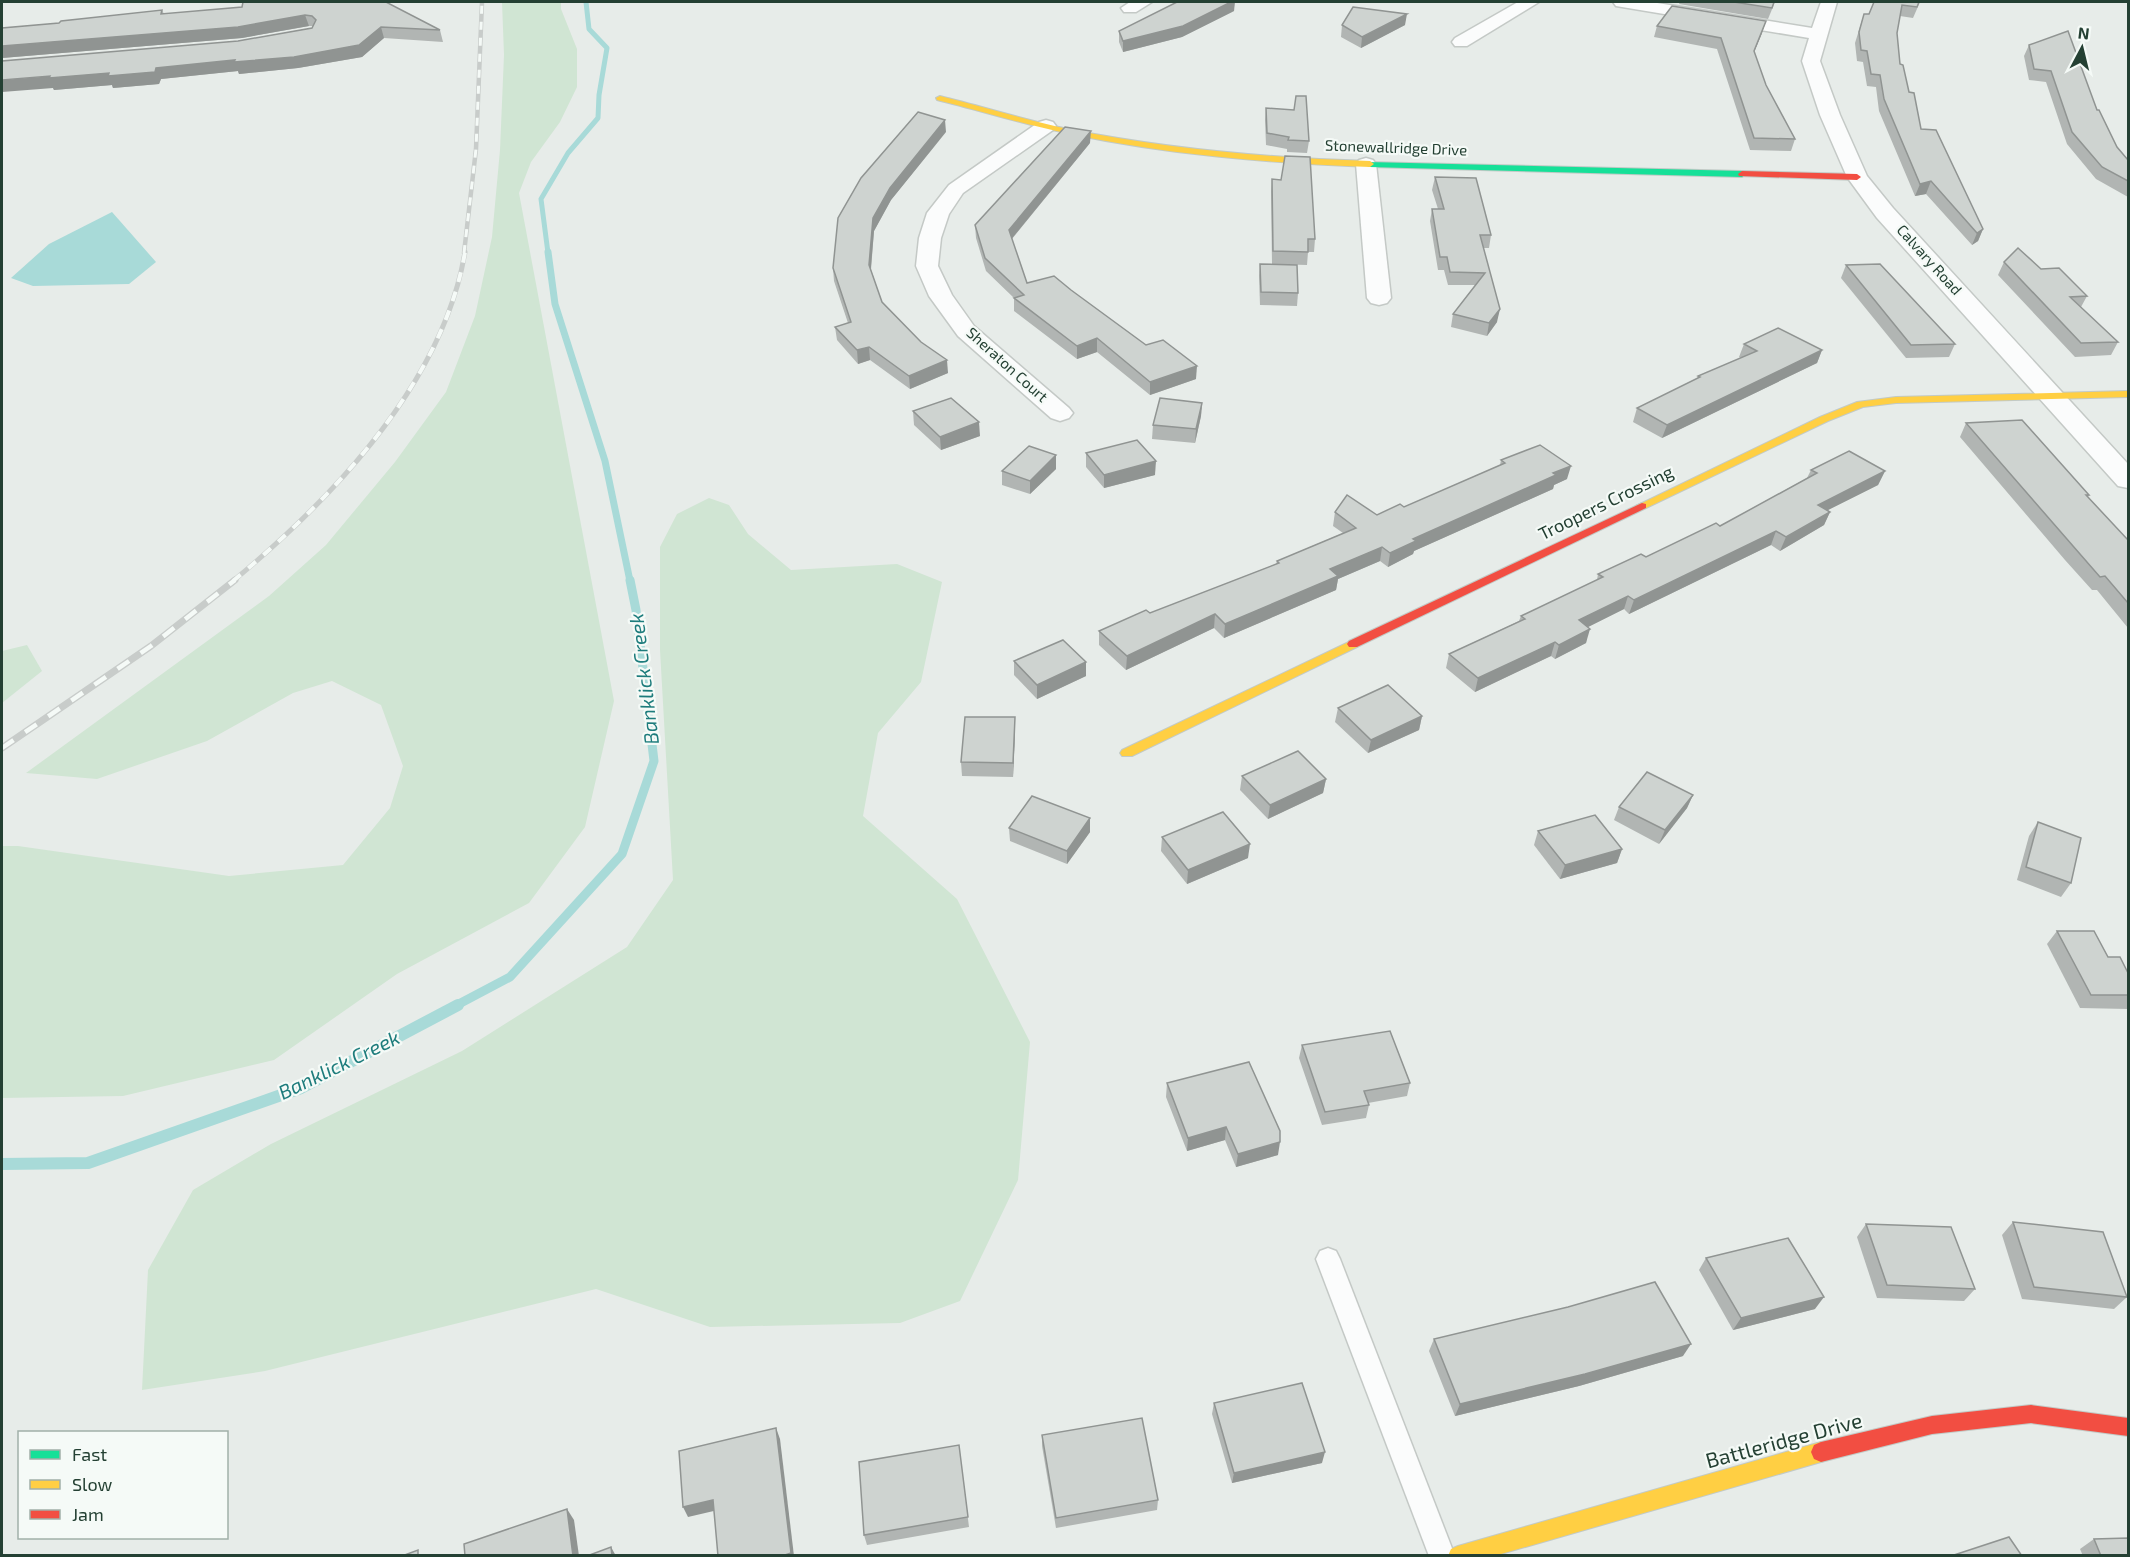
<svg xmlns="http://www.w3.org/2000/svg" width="2130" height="1557" viewBox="0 0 2130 1557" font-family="'Exo 2',sans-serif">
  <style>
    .green { fill: #d0e5d3 }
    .water { fill: #a8dad8 }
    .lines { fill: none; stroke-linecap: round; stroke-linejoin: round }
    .stream-far3 { stroke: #a8dad8; stroke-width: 5 }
    .stream-far2 { stroke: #a8dad8; stroke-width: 7 }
    .stream-far1 { stroke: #a8dad8; stroke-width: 9 }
    .stream { stroke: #a8dad8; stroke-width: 12 }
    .lane-casing { stroke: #c4c9c6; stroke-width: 3 }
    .street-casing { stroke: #c4c9c6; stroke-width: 3 }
    .fast-casing { stroke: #c2cac6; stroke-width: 2 }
    .slow-casing { stroke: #c2cac6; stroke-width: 2 }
    .jam-casing { stroke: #c2cac6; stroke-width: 2 }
    .lane { fill: #fbfcfc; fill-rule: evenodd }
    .street { fill: #fbfcfc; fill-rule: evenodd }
    .fast { fill: #16e098; fill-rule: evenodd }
    .slow { fill: #ffcf43; fill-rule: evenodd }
    .jam { fill: #f24e42; fill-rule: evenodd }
    .rail-far2-casing { stroke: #c8ccca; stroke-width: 4.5 }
    .rail-far1-casing { stroke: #c8ccca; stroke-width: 5 }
    .rail-casing { stroke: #c8ccca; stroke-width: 7 }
    .rail-far2 { stroke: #f5faf7; stroke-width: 3; stroke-dasharray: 8; stroke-linecap: butt }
    .rail-far1 { stroke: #f5faf7; stroke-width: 4; stroke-dasharray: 10; stroke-linecap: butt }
    .rail { stroke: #f5faf7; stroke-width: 4.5; stroke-dasharray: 14; stroke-linecap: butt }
    .wall { fill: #b1b5b3 }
    .shaded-wall { fill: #909492 }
    .building { fill: #ced3d0; stroke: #909492; stroke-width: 1.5 }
    .labels { text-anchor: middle; stroke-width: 4.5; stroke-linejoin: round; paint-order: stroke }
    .far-street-label { font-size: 15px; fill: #244033; stroke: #f5faf7 }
    .street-label { font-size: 18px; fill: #244033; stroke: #f5faf7 }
    .water-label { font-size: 20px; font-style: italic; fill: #1d7c7c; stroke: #f5faf7 }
    .near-street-label { font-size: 21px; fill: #244033; stroke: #f5faf7 }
  </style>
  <rect width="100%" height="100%" fill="#e7ece9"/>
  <g class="green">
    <path d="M502,2H561V9L577,49V87L560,122L531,162L519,193L614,701L585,827L529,903L397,974L274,1060L123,1096L2,1098V846H18L229,876L343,865L390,808L403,766L381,705L332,681L293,693L207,741L97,779L26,773L269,596L326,545L395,462L446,392L475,316L492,237L500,150L504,55Z"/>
    <path d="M709,498L729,505L748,534L791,570L897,564L942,582L921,682L878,733L863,816L957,899L1030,1042L1018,1180L960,1301L900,1323L710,1327L596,1289L265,1371L142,1390L148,1270L193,1190L271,1144L462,1051L627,947L673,880L660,650V547L677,514Z"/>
    <path d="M27,645L42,671L2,703V651Z"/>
  </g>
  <path class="water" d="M112,212L156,262L129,284L33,286L11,278L49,244Z"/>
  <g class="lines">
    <path class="stream-far3" d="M548,253L541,199L568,153L598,118L599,95L607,48L589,29L586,2"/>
    <path class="stream-far2" d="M548,252L555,304L605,461L630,581"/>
    <path class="stream-far1" d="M455,1006L510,977L622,854L654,761L636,610L630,580"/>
    <path class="stream" d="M2,1164L88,1163L301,1088L458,1005"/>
    <g class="lane-casing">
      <path id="lane" d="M1328,1248L1336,1251L1340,1259L1455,1556H1429L1316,1259L1320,1251Z"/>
    </g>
    <g class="street-casing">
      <g id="street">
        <path d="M1130,2H1152L1136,12H1124L1121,8Z"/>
        <path d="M1518,2H1539L1467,46H1455L1452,42L1455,38Z"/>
        <path d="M1613,2H1651L1812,28L1821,2H1837L1820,61L1840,115L1867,176L1893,208L2128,464V488L2118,486L1877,218L1847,177L1820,115L1802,61L1809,38L1622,7L1616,6Z"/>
        <path d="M1046,120L1053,122L1056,126L1053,130L963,193L949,214L941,238L938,266L952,295L974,326L1069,408L1073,413L1069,418L1060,421L1051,418L958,336L929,296L916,266L919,238L927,213L949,185L1039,122Z"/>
        <path d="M1366,158L1373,160L1376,164L1391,298L1387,303L1379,305L1371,303L1367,298L1356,164L1359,160Z"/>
      </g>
    </g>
    <g class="fast-casing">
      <path id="fast" d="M1367,162L1742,171L1746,174L1742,177L1370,167L1367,166Z"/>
    </g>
    <g class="slow-casing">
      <g id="slow">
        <path d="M940,96C985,107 1028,121 1073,130C1171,149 1270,158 1370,161L1374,164L1370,167C1269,163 1169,155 1070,134C1025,125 982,111 937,100L936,98Z"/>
        <path d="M2128,391V397L1896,403L1863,407L1828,421L1646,508H1638L1636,506L1820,417L1857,402L1896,397Z"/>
        <path d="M1353,640L1357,641L1359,644L1357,647L1132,756H1122L1120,753L1122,750Z"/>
        <path d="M1821,1442L1828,1445L1831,1452L1828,1459L1821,1462L1494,1556H1448L1451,1549L1458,1546Z"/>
      </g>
    </g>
    <g class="jam-casing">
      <g id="jam">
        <path d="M1742,171L1857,174L1861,177L1857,180L1739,176L1738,174Z"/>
        <path d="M1642,503L1646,504V508L1357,647H1349L1347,644L1349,641Z"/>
        <path d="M2031,1405L2128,1418V1436L2031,1423L1932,1434L1821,1462L1814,1459L1811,1452L1814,1445L1821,1442L1932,1416Z"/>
      </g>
    </g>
    <use href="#lane" class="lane"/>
    <use href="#street" class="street"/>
    <use href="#fast" class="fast"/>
    <use href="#slow" class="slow"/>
    <use href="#jam" class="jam"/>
    <g class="rail-far2-casing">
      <path id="rail-far2" d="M464,253L476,149L482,2"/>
    </g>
    <g class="rail-far1-casing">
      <path id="rail-far1" d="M233,581C332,499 443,383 465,252"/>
    </g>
    <g class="rail-casing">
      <path id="rail" d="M2,748L151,646L235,580"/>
    </g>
    <use href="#rail-far2" class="rail-far2"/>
    <use href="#rail-far1" class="rail-far1"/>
    <use href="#rail" class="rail"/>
  </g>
  <g class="wall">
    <path d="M1680,2H1775L1768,19L1679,4Z"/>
    <path d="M1874,2H1920L1913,18L1900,16L1897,33L1900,64L1921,129L1983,229L1978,241L1972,245L1926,194L1915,196L1879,111L1876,87L1867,86L1863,62L1857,61L1855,43L1864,14H1869Z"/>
    <path d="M242,7L440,30L443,42L384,38L362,57L298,68L239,74L238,71L161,79L159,84L113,88L112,85L54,90L53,88L238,41L312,28L313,26H309L242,38L2,58V60V28L59,23L162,10L164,14Z"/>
    <path d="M1234,11L1182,37L1123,52L1119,42V31Z"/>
    <path d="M1342,25H1405L1361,48L1341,37Z"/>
    <path d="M1657,26L1762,33L1754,52L1766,85L1795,139L1791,151L1750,150L1717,49L1654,37Z"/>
    <path d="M2029,45L2097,110L2117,147L2128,160V197L2096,179L2067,144L2046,82L2029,80L2024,56Z"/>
    <path d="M1266,108L1309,141L1307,153L1287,152V149L1266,145L1265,120Z"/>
    <path d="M946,132L891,200L874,231L871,270L882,302L948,373L910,389L870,360L858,364L837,340L835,327L848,323L834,281L833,268Z"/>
    <path d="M1090,143L1012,239L1027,283L1071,290L1146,345L1196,379L1150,395L1097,352L1077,359L1014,311V298L986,271L976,238L975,225Z"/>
    <path d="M1435,177L1491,235L1489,248H1483L1497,322L1487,336L1451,327L1453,314L1475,285H1448L1444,270H1438L1430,221L1432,209H1438L1432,190Z"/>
    <path d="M1272,179L1315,239L1314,252H1308L1307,265L1272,264L1271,191Z"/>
    <path d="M2004,262L2041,269L2087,296L2081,307L2118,342L2111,355L2075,357L1998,275Z"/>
    <path d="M1260,264L1298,293L1297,306L1260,305L1259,276Z"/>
    <path d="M1846,265L1955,344L1949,357L1906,358L1841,278Z"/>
    <path d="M1744,344L1822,350L1817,363L1662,438L1633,422L1637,408L1697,379L1698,376L1741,358L1739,357Z"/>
    <path d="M1202,403L1201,416L1195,443L1152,439L1153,425Z"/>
    <path d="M913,411L980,436L941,450L914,425Z"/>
    <path d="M1966,423L2089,495L2088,497L2128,540V628L2097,590H2092L2065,560L1960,437Z"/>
    <path d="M1086,453L1155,475L1104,488L1086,467Z"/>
    <path d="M1501,460L1567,479L1554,485L1553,489L1414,551L1413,554L1388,567L1380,561L1338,579L1336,590L1224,638L1214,628L1126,670L1099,645V631L1150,613L1276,564L1277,561L1343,533L1333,526L1335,512L1377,515L1404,507L1500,465Z"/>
    <path d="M1056,469L1030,494L1002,485V471Z"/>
    <path d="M1811,470L1885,471L1878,485L1828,510L1830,512L1824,525L1780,551L1771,545L1629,614L1624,609L1588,627L1586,643L1555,659L1551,656L1475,692L1446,668L1449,654L1519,621L1521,616L1597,580L1598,574L1646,557L1720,526L1807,478Z"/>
    <path d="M1014,661L1086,676L1037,699L1014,675Z"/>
    <path d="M1338,708L1422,716L1419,730L1368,753L1335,722Z"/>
    <path d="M1015,731L1013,777L962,776L961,762Z"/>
    <path d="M1242,776L1326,779L1323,793L1268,819L1240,790Z"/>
    <path d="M1693,795L1687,808L1659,844L1614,820L1619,807Z"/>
    <path d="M2038,822L2071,883L2061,897L2017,880L2029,836Z"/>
    <path d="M1009,828L1090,832L1067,864L1010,841Z"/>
    <path d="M1538,831L1622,849L1617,863L1560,879L1534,845Z"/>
    <path d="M1162,837L1248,858L1187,884L1161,851Z"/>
    <path d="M2057,931L2108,957L2128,973V1009L2080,1008L2047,944Z"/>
    <path d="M1302,1045L1410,1083L1407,1096L1368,1103L1369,1105L1366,1118L1322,1125L1299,1058Z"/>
    <path d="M1167,1083L1278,1155L1236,1167L1225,1140L1187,1151L1166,1097Z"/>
    <path d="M2013,1222L2127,1297L2114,1309L2022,1299L2002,1235Z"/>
    <path d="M1866,1224L1975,1289L1964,1301L1877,1298L1857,1237Z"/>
    <path d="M1706,1258L1815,1309L1733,1330L1699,1270Z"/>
    <path d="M1434,1339L1683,1356L1579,1386L1455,1416L1429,1351Z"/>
    <path d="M1214,1403L1322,1463L1232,1483L1212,1414Z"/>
    <path d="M1042,1435L1158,1500L1157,1510L1056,1528L1042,1446Z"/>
    <path d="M959,1445L969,1527L867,1545L864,1535Z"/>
    <path d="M2094,1539L2128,1556H2083L2080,1549Z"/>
  </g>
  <g class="shaded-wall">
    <path d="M1231,2H1235L1234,11L1182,37L1123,52V41Z"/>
    <path d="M1407,14L1405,25L1361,48L1362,37Z"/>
    <path d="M305,15L309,26L242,38L2,58V60V46Z"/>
    <path d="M1766,21L1762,33L1750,62L1754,51Z"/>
    <path d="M381,27L384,38L362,57L298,68L239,74L238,71L161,79L159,84L113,88L112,85L54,90L53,88L2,92V80L156,68Z"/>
    <path d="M945,120L946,132L891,200L874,231L870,278L869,265L873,218L890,188Z"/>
    <path d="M1091,131L1090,143L1009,242V230Z"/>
    <path d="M1931,181L1926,194L1915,196L1920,184Z"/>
    <path d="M1983,229L1978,241L1972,245L1977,233Z"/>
    <path d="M1500,309L1497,322L1487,336L1489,323Z"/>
    <path d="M1097,338V352L1077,359V346Z"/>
    <path d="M869,347L870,360L858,364L857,350Z"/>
    <path d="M1822,350L1817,363L1662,438L1667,425Z"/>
    <path d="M947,360L948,373L910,389L909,376Z"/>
    <path d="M1197,366L1196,379L1150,395V382Z"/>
    <path d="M1202,403L1201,416L1195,443L1196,429Z"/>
    <path d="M979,422L980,436L941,450L940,437Z"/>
    <path d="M1056,455V469L1030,494V481Z"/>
    <path d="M1156,461L1155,475L1104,488V475Z"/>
    <path d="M1571,466L1567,479L1554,485L1553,489L1414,551L1413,554L1388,567L1390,553L1413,539L1553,473Z"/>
    <path d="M1885,471L1878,485L1812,518L1818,505Z"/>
    <path d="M1830,512L1824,525L1780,551L1786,537Z"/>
    <path d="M1776,531L1771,545L1629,614L1634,600Z"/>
    <path d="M1382,547L1380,561L1338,579L1336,590L1224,638L1225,624L1330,569Z"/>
    <path d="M1628,596L1624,609L1574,634L1579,620Z"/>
    <path d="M1215,614L1214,628L1126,670L1127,656Z"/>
    <path d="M1590,629L1586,643L1555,659L1559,645Z"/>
    <path d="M1555,642L1551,656L1475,692L1478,678Z"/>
    <path d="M1086,662V676L1037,699V685Z"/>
    <path d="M1422,716L1419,730L1368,753L1371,740Z"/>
    <path d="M1015,717V731L1013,777V763Z"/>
    <path d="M1326,779L1323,793L1268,819L1270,805Z"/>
    <path d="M1693,795L1687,808L1659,844L1665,830Z"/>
    <path d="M1090,818V832L1067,864V851Z"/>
    <path d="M1250,844L1248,858L1187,884L1188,870Z"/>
    <path d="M1622,849L1617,863L1560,879L1565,865Z"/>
    <path d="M1226,1127L1225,1140L1187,1151L1188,1138Z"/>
    <path d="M1280,1142L1278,1155L1236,1167L1238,1154Z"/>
    <path d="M1824,1297L1815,1309L1733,1330L1741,1318Z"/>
    <path d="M1691,1344L1683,1356L1579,1386L1455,1416L1460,1404Z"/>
    <path d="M776,1428L780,1439L794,1556H782Z"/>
    <path d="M1325,1452L1322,1463L1232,1483L1234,1473Z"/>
    <path d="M713,1500L718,1510L688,1517L683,1507Z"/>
    <path d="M567,1509L574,1520L579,1556H573Z"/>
    <path d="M611,1547L616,1556H612Z"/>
  </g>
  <g class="building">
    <path d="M243,2H386L440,30L381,27L359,45L294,57L234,62L235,60L156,68L155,72L108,76L109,73L49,78L50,76L2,80V61L238,41L312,28L316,20L312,16L305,15L238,27L2,46V28L59,23L61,21L162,10L161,14L242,7Z"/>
    <path d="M1177,2H1231L1183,26L1123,41L1119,31Z"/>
    <path d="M1734,2H1774L1772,8Z"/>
    <path d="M1874,2H1919L1917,7L1902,5L1897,33L1900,64L1903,65L1909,92L1914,93L1921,129L1936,130L1983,229L1977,233L1931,181L1920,184L1884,99L1880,75L1871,74L1867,51L1861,50L1859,32L1864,14H1869Z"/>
    <path d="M1672,6L1766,21L1754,51L1766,85L1795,139L1754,138L1721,38L1657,26Z"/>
    <path d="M1353,7L1407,14L1362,37L1342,25Z"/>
    <path d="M2068,31L2097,110H2099L2117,147L2128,160V181L2102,167L2072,132L2051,71L2034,69L2029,45Z"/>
    <path d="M1296,96H1306L1309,141L1288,140L1289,137L1267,133L1266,108L1294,110Z"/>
    <path d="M918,112L945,120L890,188L873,218L869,265L882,302L921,342L947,360L909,376L869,347L857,350L835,327L851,322L833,268L838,218L861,178Z"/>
    <path d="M1065,127L1091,131L1009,230L1027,283L1054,276L1071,290L1146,345L1163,340L1197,366L1150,382L1097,338L1077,346L1014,298L1024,295L985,258L975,225Z"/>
    <path d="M1285,156L1310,157L1315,239H1308V252L1273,251L1272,179L1281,180Z"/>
    <path d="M1435,177L1476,178L1491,235H1480L1500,309L1489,323L1453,314L1485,273L1450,272L1447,257H1440L1432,209H1444Z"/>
    <path d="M2018,248L2041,269L2059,268L2087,296L2070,297L2118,342L2081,343L2004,262Z"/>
    <path d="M1260,264L1297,265L1298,293L1261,292Z"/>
    <path d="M1880,264L1955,344L1911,345L1846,265Z"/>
    <path d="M1778,328L1822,350L1667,425L1637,408L1700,377L1698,376L1757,351L1744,344Z"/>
    <path d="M951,398L979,422L940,437L913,411Z"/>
    <path d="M1160,398L1202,403L1196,429L1153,425Z"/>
    <path d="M2022,420L2089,495H2086L2128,540V603L2105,576L2100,577L2073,546L1966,423Z"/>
    <path d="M1137,440L1156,461L1104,475L1086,453Z"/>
    <path d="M1540,445L1571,466L1553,473L1556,475L1413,539L1416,541L1390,553L1382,547L1330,569L1338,576L1225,624L1215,614L1127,656L1099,631L1146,610L1150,613L1279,563L1277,561L1356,528L1335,512L1347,495L1377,515L1400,504L1404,507L1505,463L1501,460Z"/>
    <path d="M1029,446L1056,455L1030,481L1002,471Z"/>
    <path d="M1849,451L1885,471L1818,505L1830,512L1786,537L1776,531L1634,600L1628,596L1579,620L1590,629L1559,645L1555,642L1478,678L1449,654L1525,619L1521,616L1603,577L1598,574L1641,554L1646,557L1716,523L1720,526L1817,473L1811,470Z"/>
    <path d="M1063,640L1086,662L1037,685L1014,661Z"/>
    <path d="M1388,685L1422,716L1371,740L1338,708Z"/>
    <path d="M965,717H1015L1013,763L961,762Z"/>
    <path d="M1298,751L1326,779L1270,805L1242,776Z"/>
    <path d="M1647,772L1693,795L1665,830L1619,807Z"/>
    <path d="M1032,796L1090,818L1067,851L1009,828Z"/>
    <path d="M1223,812L1250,844L1188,870L1162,837Z"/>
    <path d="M1595,815L1622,849L1565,865L1538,831Z"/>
    <path d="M2038,822L2081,838L2071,883L2026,867Z"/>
    <path d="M2057,931H2094L2108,957H2120L2128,973V995H2091Z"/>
    <path d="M1390,1031L1410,1083L1364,1091L1369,1105L1325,1112L1302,1045Z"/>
    <path d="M1249,1062L1280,1131V1142L1238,1154L1226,1127L1188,1138L1167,1083Z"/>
    <path d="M2013,1222L2103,1232L2127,1297L2034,1287Z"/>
    <path d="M1866,1224L1951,1227L1975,1289L1887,1285Z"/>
    <path d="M1788,1238L1824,1297L1741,1318L1706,1258Z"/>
    <path d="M1655,1282L1691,1344L1585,1374L1460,1404L1434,1339L1568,1307Z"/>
    <path d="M1302,1383L1325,1452L1234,1473L1214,1403Z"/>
    <path d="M1142,1418L1158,1500L1056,1518L1042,1435Z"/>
    <path d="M776,1428L791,1553L782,1556H718L713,1500L683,1507L679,1451Z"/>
    <path d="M959,1445L968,1517L864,1535L859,1462Z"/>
    <path d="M567,1509L573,1556H465L464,1544Z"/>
    <path d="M2009,1537L2022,1556H1951Z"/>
    <path d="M2128,1538V1556H2101L2094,1539Z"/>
    <path d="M611,1547L612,1556H587Z"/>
    <path d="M418,1550V1556H402Z"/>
  </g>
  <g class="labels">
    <g class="far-street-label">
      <text transform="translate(1396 148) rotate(2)" y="5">Stonewallridge Drive</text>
      <text transform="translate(1929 260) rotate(48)" y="5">Calvary Road</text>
      <text transform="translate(1007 365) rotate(42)" y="5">Sheraton Court</text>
    </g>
    <g class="street-label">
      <text transform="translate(1606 503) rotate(-26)" y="6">Troopers Crossing</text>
    </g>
    <g class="water-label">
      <text transform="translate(644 679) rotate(-97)" y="7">Banklick Creek</text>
      <text transform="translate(339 1065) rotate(-26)" y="7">Banklick Creek</text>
    </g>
    <g class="near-street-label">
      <text transform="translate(1784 1441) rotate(-15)" y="7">Battleridge Drive</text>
    </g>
  </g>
  <rect width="2130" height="1557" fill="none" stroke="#244033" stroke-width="6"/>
  <rect x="18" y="1431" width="210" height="108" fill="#f5faf7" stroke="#a1b0a9" stroke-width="1.5"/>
  <rect x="30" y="1450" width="30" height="9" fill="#16e098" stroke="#a1b0a9" stroke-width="1.5"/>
  <text x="72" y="1461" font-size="18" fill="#244033">Fast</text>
  <rect x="30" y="1480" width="30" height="9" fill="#ffcf43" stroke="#a1b0a9" stroke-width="1.5"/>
  <text x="72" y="1491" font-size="18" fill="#244033">Slow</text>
  <rect x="30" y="1510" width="30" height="9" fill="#f24e42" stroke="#a1b0a9" stroke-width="1.5"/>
  <text x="72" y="1521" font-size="18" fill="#244033">Jam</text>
  <g transform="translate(2082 48) rotate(7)" stroke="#f5faf7" stroke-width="4.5" paint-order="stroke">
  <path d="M0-4.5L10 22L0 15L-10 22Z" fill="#244033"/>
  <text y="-9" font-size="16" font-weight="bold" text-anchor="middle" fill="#244033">N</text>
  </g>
</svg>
